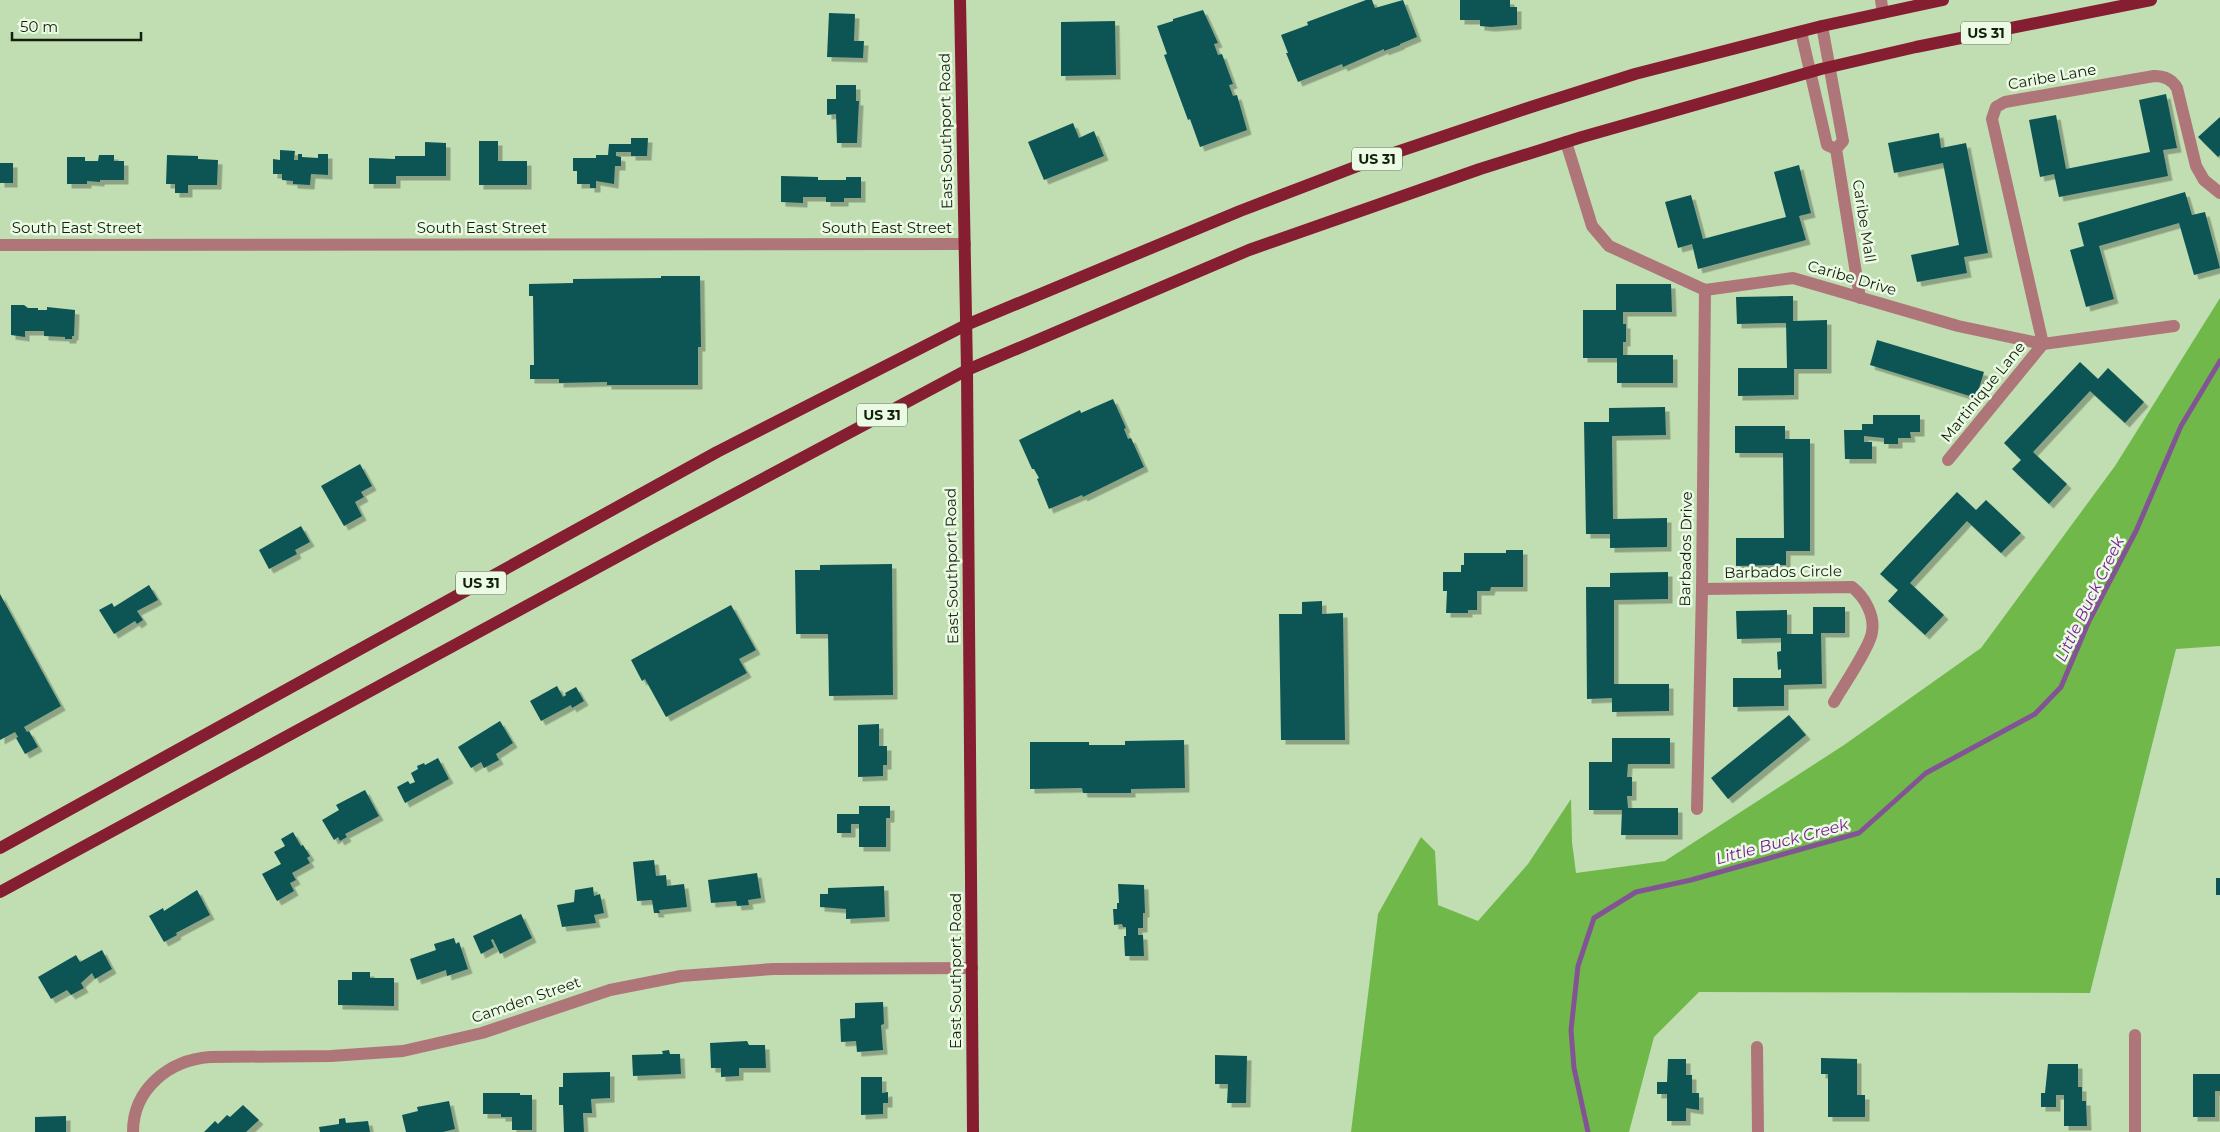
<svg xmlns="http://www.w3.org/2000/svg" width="2220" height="1132" viewBox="0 0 2220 1132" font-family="Montserrat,sans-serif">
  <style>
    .forest { fill: #71b84a }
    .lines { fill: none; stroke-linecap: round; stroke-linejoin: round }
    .stream { stroke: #835495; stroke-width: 5 }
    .building { fill: #0d5455; filter: url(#shadow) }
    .minor { stroke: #af7679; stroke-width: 12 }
    .major { stroke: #851e30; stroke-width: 12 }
    .labels { text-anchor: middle; stroke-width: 5; stroke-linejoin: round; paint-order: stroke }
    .shield { fill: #eafae3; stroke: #54614f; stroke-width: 1 }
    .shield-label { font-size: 14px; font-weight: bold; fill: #141f0f }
    .street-label { font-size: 15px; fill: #141f0f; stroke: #eafae3 }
    .water-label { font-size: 16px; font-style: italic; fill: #7a1c98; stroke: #eafae3 }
  </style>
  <defs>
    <filter id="shadow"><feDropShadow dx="4.5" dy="4.5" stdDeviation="0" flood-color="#0004"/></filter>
  </defs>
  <rect width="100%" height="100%" fill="#c0deb2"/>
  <path class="forest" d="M2220,298V646L2176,649L2090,993L1699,992L1654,1037L1629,1132H1351L1378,914L1421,837L1435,851L1438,905L1478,921L1528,864L1571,799L1572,842L1576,873L1665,861L1844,745L1981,648L2115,466Z"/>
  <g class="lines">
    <path class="stream" d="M1588,1132L1574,1068L1571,1030L1578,966L1594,918L1636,892L1691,880L1859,833L1926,773L2035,714L2061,687L2089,621L2136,531L2181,426L2220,361"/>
  </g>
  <g class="building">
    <path d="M1366,0H1372L1375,8L1403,0L1417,37L1400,44V45L1384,51V49L1343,67L1342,64L1298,82L1286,53H1288L1281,35L1308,25L1307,22Z"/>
    <path d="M1460,0H1510V7H1517V25L1491,27L1480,26V20H1460Z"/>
    <path d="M1203,10L1218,43L1214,44L1218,55L1222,54L1233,84L1229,85L1233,96L1237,95L1247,130L1200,147L1190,119L1188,120L1164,55L1167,54L1157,26L1173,21V19Z"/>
    <path d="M829,13L855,14L854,41H864L863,58L827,57Z"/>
    <path d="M1115,21L1116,75L1061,76V22Z"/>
    <path d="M836,85H856V101H859L857,143H837L836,114L827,115V99H836Z"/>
    <path d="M2166,94L2177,148L2163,150L2168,176L2059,197L2054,174L2040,177L2029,120L2056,115L2066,169L2150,152L2139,100Z"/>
    <path d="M2220,117V155L2218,157L2198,137Z"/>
    <path d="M1073,123L1079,138L1094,131L1104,156L1044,180L1028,142Z"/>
    <path d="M1939,133L1941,148L1966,143L1988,253L1964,257L1967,273L1917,282L1911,255L1959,245L1943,163L1894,173L1888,143Z"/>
    <path d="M631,138H648L647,156H631V152H616V156L621,157V166H615L614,184L596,181V188H590V184H577V171H573V158H596V155H608L609,144H631Z"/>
    <path d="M479,141H498V161H527V185H479Z"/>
    <path d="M425,142L446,143V176H396V184H369V158L395,159V156H425Z"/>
    <path d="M280,150L295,151L294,160H298V154H302V157L318,158V154H328V175L311,174L310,185L293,184V181L282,180V174H273V159L280,160Z"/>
    <path d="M99,155H114V161H124V180H100V182L87,181V184H67V157H85V161H98Z"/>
    <path d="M167,155L198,156V159L218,160L217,185H188V193H175V184H166Z"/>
    <rect x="0" y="163" width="13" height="20"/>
    <path d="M1799,165L1811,213L1799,216L1806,240L1698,269L1692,244L1678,248L1665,202L1691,195L1703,239L1786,217L1774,172Z"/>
    <path d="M781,176L818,177V180H846V177H861V198H844V202H826V197H803V203L781,202Z"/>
    <path d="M2185,192L2192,215L2205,212L2220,268L2194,275L2179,223L2099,246L2114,299L2086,307L2070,250L2084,246L2078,223Z"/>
    <path d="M661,276H700L701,347H698V385H607V382L559,383V379H530V365H534L533,296H529V284L573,283V279L661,278Z"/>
    <path d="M1616,284H1671L1672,312H1623V324H1626V342H1623V355H1673V383H1617V358H1583V310H1616Z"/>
    <path d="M1793,296V321L1827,320V369H1794V395L1738,396V368H1787L1786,323L1737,324L1736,297Z"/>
    <path d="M11,305H24L28,308H38V310H47V307L75,310L74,336H72V339H65V337L44,336V331H25V337L11,335Z"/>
    <path d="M1877,340L1984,372L1976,398L1870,365Z"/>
    <path d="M2080,362L2098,379L2108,368L2144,402L2125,423L2090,391L2033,452L2067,484L2049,504L2012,469L2021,460L2004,443Z"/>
    <path d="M1113,399L1126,428L1124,429L1128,439L1131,438L1144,467L1083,497L1082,495L1049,509L1037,479L1039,478L1034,469H1032L1019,440L1080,410L1081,413Z"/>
    <path d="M1665,407L1666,435L1612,436L1613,519L1667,518V547L1610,548V534H1586L1584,422H1609V408Z"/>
    <path d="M1873,415H1920V432H1910L1911,438H1898V444H1884V438L1864,436V442H1872V459H1845L1844,430H1862V424H1873Z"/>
    <path d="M1735,426H1785V439H1810V551H1786V565L1736,566V538H1784L1783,453H1735Z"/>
    <path d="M360,464L372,486L361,492L364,497L355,502L362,516L344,526L321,486Z"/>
    <path d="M1957,492L1976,510L1986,500L2021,533L2001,553L1967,521L1910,583L1944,615L1925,635L1888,601L1898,590L1880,574Z"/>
    <path d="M301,526L310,542L295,550L297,554L269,569L259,550Z"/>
    <path d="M1506,550H1523V587H1491L1490,591H1477V610H1468V613H1446L1447,591H1443V572H1461V565H1464V553H1506Z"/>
    <path d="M892,564L893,695L829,696L828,634H796L795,570H820V565Z"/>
    <path d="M1668,572V599L1614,600V684H1669V711L1612,712V698L1587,699L1586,587H1610V573Z"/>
    <path d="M149,585L158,600L137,611L143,620L137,624L135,621L114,634L99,610L112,603L114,607Z"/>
    <path d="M0,594L61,706L24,727L27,732L29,731L38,747L25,754L16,738L18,737L15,732L0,740Z"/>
    <path d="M1322,601V614L1343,613L1345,740H1281L1279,614H1302V602Z"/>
    <path d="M731,605L756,650L739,659L747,673L666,717L645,679L642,681L631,660Z"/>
    <path d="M1813,607H1845V633H1821L1822,684L1784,685V706L1733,707V678H1781V669L1778,670L1777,652L1781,651V638L1737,639L1736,611L1787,610V634H1813Z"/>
    <path d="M557,686L563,697L566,695L565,693L576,687L584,701L572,708L571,705L541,721L530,701Z"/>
    <path d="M1789,715L1806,735L1728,799L1711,778Z"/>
    <path d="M500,721L513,743L496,754L499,760L484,768L481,762L471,768L458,747Z"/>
    <path d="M879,724V746H887V765H883V776L858,777V725Z"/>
    <path d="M1612,738H1670V764H1628L1627,777H1632V796H1627L1628,808H1678V835H1621L1622,810H1589V762H1612Z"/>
    <path d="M1184,740L1185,788L1131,789V793H1083L1082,788L1030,789V742H1089V745H1125V741Z"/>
    <path d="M438,758L449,779L405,803L397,787L408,781L410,784L415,782L411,773L418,769L417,766L424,763L425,765Z"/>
    <path d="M365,790L379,816L345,834L347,837L340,841L338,837L334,840L322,820L339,810L336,805Z"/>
    <path d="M859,806H890V818H886V847H859V824H851V833H837V814H859Z"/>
    <path d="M293,832L301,846L303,845L310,856L307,858L310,863L292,873L296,880L290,883L294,891L277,901L262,874L281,864L274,852L285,846L281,839Z"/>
    <path d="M654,860L656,876L666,875L667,886L684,884L687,907L659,910L660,913H654L652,900L637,901L633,862Z"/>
    <path d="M757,873L761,898L748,900L749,905L737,906L736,901L711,903L708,880Z"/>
    <rect x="2216" y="878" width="4" height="17"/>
    <path d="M1118,884L1144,885L1145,913H1143V928H1138V935H1143L1144,956H1125L1124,936H1126V927H1123L1122,924L1114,925L1113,909H1117V903H1119Z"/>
    <path d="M884,886L885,917L846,919V909L820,907V894H828V888Z"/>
    <path d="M593,887L594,896L600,894L604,913L594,915L596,923L562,927L557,905L574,902L575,890Z"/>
    <path d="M197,890L210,915L176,933L177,935L164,942L149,916L163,908L164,911Z"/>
    <path d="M521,914L532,938L500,954L493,939L491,940L494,947L481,954L473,936Z"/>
    <path d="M454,938L456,944L459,942L468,969L447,976L446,970L417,980L410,959L436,950L434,944Z"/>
    <path d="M102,950L112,969L95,979L92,973L81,983L84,988L71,995L67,990L51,999L38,977L76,955L80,962Z"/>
    <path d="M352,972H370V978H394V1006L338,1005V980H352Z"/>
    <path d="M883,1002L884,1024L881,1025L883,1050L857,1052L856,1041L841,1042L840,1019L855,1018V1003Z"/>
    <path d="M747,1041L749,1045H765L766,1068H739V1076L721,1077V1068H711L710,1043Z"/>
    <path d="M669,1050L670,1054H680L681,1074L633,1076L632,1055L663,1054L662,1051Z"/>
    <path d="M1215,1055L1247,1056L1246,1103H1227L1228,1084H1215Z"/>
    <path d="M1821,1058L1857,1059V1095H1865V1117H1828V1074H1821Z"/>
    <path d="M1668,1059H1686V1075H1692V1093H1699V1110L1686,1108V1121H1667V1094H1657V1082H1667Z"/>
    <path d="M2048,1064H2078V1087H2082V1101H2086L2087,1126H2064V1095H2056V1107H2041V1093H2045Z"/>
    <path d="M610,1072V1098L591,1099L592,1113H583L584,1132H564L563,1105H559V1087H563V1073Z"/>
    <path d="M2193,1074H2220V1091H2215V1117H2193Z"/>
    <path d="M861,1077H882V1093L888,1092V1103H883V1114L861,1115Z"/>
    <path d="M483,1093H520V1095H532V1130H512V1117H501V1114H483Z"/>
    <path d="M449,1101L455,1129L443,1132H406L402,1115L418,1111L417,1107Z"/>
    <path d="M243,1105L259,1120L246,1132H204L215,1121L218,1124L227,1115L230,1117Z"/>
    <path d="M66,1116V1132H35V1117Z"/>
    <path d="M345,1118L346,1123L368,1121L370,1132H320L319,1127L339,1124V1119Z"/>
  </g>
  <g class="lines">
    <g class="minor">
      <path d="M1881,0L1883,13"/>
      <path d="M1822,26L1843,141L1836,149L1860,298"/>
      <path d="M1801,32L1827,145L1836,149"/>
      <path d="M1566,142L1592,226L1609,246L1705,290L1793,278L1958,326L2043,344L2174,326"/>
      <path d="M0,245L965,244"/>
      <path d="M1948,460L2043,344L1992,119L1996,107L2005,102L2154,76C2164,76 2172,79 2177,88L2196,166L2204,180L2220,193"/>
      <path d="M1702,589L1852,587C1865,597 1875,616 1872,632C1871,645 1842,688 1834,702"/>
      <path d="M1697,809L1702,589L1705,290"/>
      <path d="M2135,1035V1132"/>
      <path d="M1757,1047L1758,1132"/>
      <path d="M133,1132C133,1089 169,1060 210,1057L331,1056L403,1051L482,1033L610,990L681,976L773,969L972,968"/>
    </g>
    <g class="major">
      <path d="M960,0L967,370L973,1132"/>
      <path d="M0,848L717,452L966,325L1240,211L1376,159L1531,107L1635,74L1822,26L1943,0"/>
      <path d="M0,892L650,539L967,370L1249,250L1480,169L1582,137L1821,69L1916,47L2151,0"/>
    </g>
  </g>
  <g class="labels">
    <g class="shield">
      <rect x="1961" y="21.5" width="50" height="23" rx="4"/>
      <rect x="1352" y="147.5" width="50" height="23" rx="4"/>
      <rect x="857" y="403.5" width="50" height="23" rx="4"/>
      <rect x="456" y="571.5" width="50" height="23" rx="4"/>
    </g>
    <g class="shield-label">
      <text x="1986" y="38">US 31</text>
      <text x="1377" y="164">US 31</text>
      <text x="882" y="420">US 31</text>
      <text x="481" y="588">US 31</text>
    </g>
    <g class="street-label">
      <text transform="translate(2052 77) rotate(-10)" y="5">Caribe Lane</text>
      <text transform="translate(946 131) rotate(-91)" y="5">East Southport Road</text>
      <text transform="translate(1864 221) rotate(81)" y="5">Caribe Mall</text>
      <text x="77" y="233">South East Street</text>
      <text x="482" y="233">South East Street</text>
      <text x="887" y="233">South East Street</text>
      <text transform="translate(1852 278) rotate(16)" y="5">Caribe Drive</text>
      <text transform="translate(1983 392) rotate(-51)" y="5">Martinique Lane</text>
      <text transform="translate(1686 549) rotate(-89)" y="5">Barbados Drive</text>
      <text transform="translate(952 566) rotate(-91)" y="5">East Southport Road</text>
      <text transform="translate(1783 572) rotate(-1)" y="5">Barbados Circle</text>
      <text transform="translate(956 971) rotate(-90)" y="5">East Southport Road</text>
      <text transform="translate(526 1000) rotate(-19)" y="5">Camden Street</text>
    </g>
    <g class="water-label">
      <text transform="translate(2089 599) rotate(-64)" y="6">Little Buck Creek</text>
      <text transform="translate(1782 841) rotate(-15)" y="6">Little Buck Creek</text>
    </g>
  </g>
  <path d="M12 32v8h129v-8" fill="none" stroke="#141f0f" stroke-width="2.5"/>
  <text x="20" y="32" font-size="15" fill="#141f0f" stroke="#eafae3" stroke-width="4" paint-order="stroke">50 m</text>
</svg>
